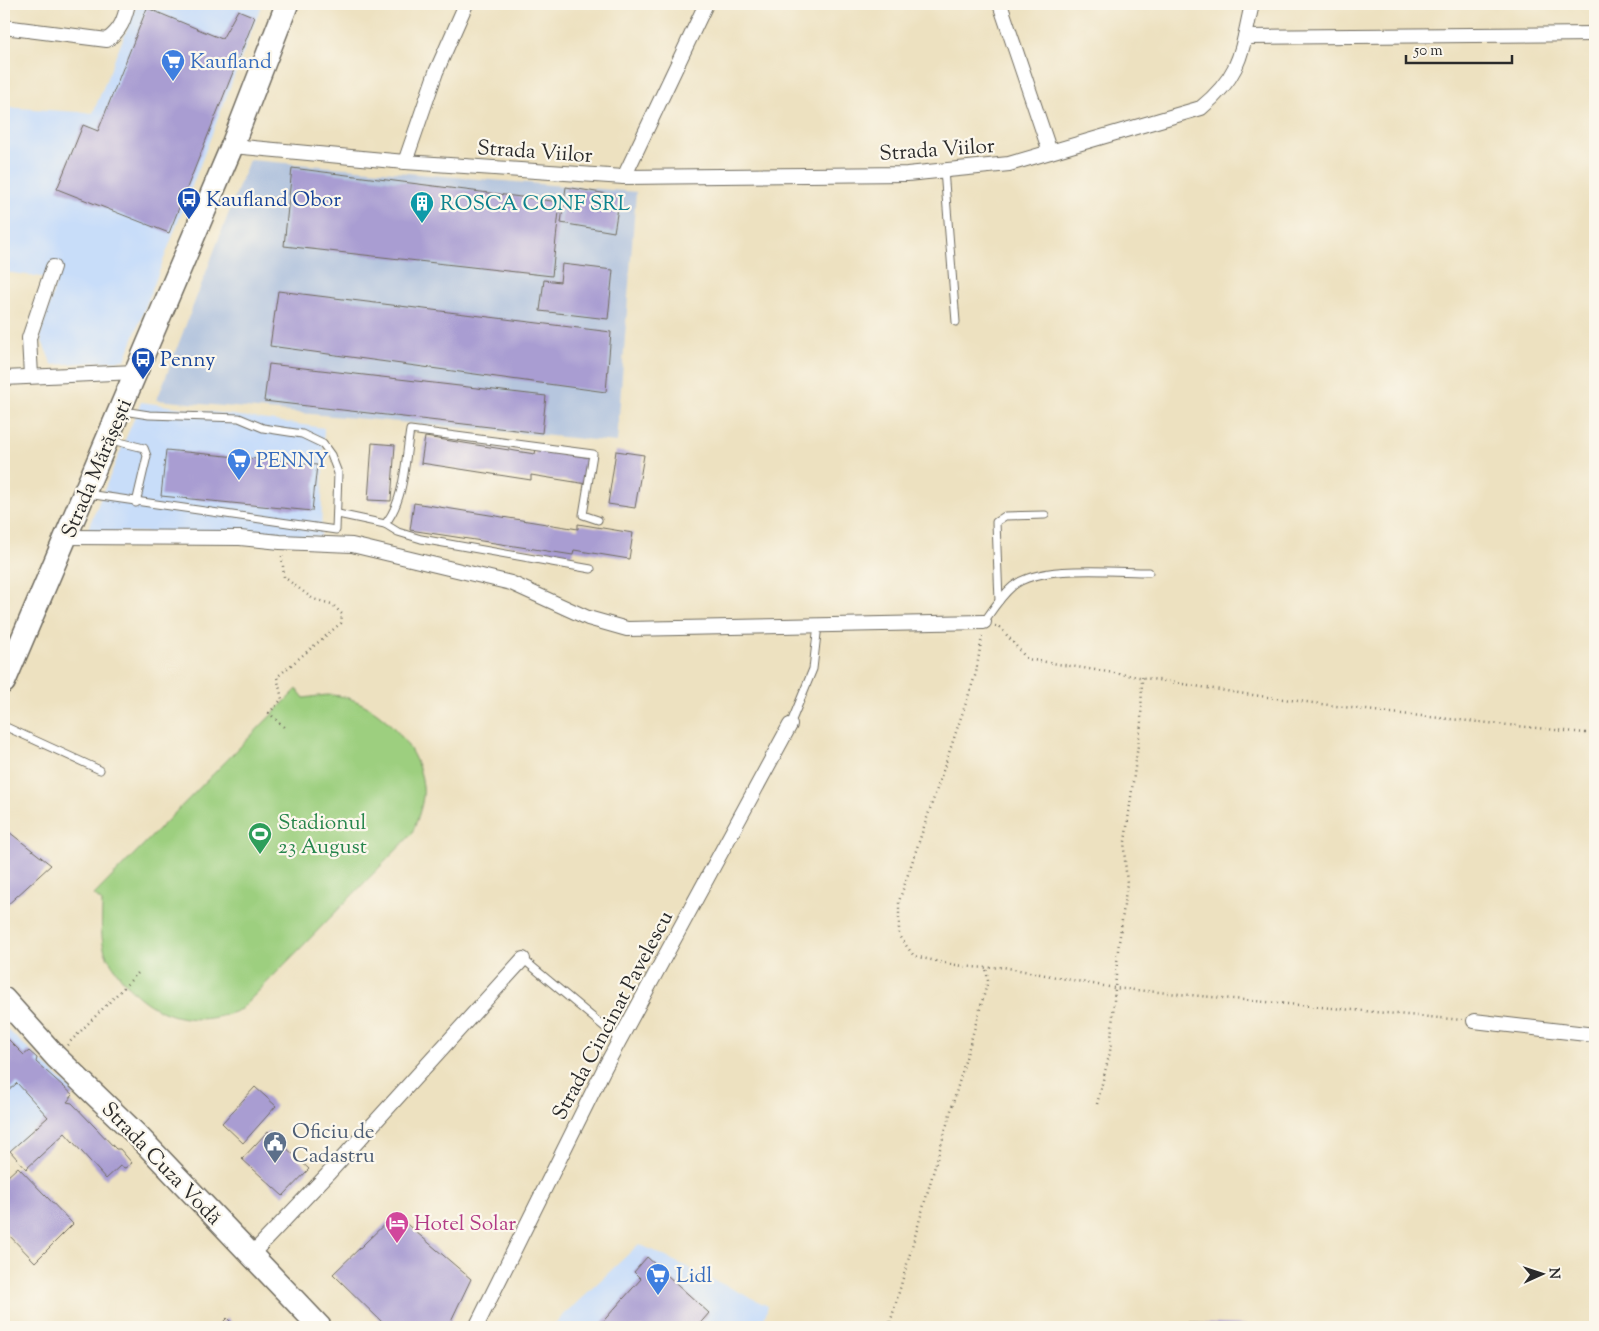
<svg xmlns="http://www.w3.org/2000/svg" width="1599" height="1331" viewBox="0 0 1599 1331" font-family="'Sorts Mill Goudy',serif">
  <style>
    .built { fill: #c8ddf9 }
    .industrial { fill: #b6c6de }
    .green { fill: #9dcf7f; stroke: #647d55 }
    .building { fill: #a99dd2 }
    .lines { fill: none; stroke-linecap: round; stroke-linejoin: round }
    .lane-casing { stroke: #6f6b5f; stroke-width: 9 }
    .street-casing { stroke: #6f6b5f; stroke-width: 16 }
    .primary-casing { stroke: #6f6b5f; stroke-width: 25 }
    .path { stroke: #6f6b5f; stroke-width: 2.5; stroke-dasharray: 1 4; stroke-linecap: butt }
    .lane { stroke: #fff; stroke-width: 7 }
    .street { stroke: #fff; stroke-width: 14 }
    .primary { stroke: #fff; stroke-width: 22 }
    .labels { text-anchor: middle; stroke-width: 4.5; stroke-linejoin: round; paint-order: stroke }
    .shop-label { font-size: 21px; fill: #366cbe; stroke: #fbf7ec; text-anchor: start }
    .street-label { font-size: 21px; fill: #2b2b2b; stroke: #fbf7ec }
    .transit-label { font-size: 21px; fill: #164399; stroke: #fbf7ec; text-anchor: start }
    .culture-label { font-size: 21px; fill: #0d838f; stroke: #fbf7ec; text-anchor: start }
    .leisure-label { font-size: 21px; fill: #27864d; stroke: #fbf7ec; text-anchor: start }
    .service-label { font-size: 21px; fill: #4e5e75; stroke: #fbf7ec; text-anchor: start }
    .hotel-label { font-size: 21px; fill: #b23c85; stroke: #fbf7ec; text-anchor: start }
  </style>
  <rect width="100%" height="100%" fill="#fbf7ec"/>
  <filter id="ink" filterUnits="userSpaceOnUse"><feTurbulence type="fractalNoise" baseFrequency=".02" numOctaves="2"/><feDisplacementMap in="SourceGraphic" scale="10" xChannelSelector="R" yChannelSelector="G"/><feConvolveMatrix kernelMatrix="1 2 1 2 8 2 1 2 1" color-interpolation-filters="sRGB"/></filter>
  <filter id="wash" filterUnits="userSpaceOnUse"><feTurbulence type="fractalNoise" baseFrequency=".0096" numOctaves="4" result="noise"/><feDisplacementMap in="SourceGraphic" scale="20" xChannelSelector="R" yChannelSelector="G"/><feGaussianBlur stdDeviation="1.12" result="paint"/><feColorMatrix in="noise" values="0 0 0 0 0 0 0 0 0 0 0 0 0 0 0 0 0 1.4 0 .05"/><feComposite in="paint" operator="in"/></filter>
  <g filter="url(#wash)">
    <rect width="100%" height="100%" fill="#ede1c0"/>
    <g class="built">
      <path d="M137,4H262L125,360L52,365L40,336L57,279L4,272V107L93,113Z"/>
      <path d="M141,402L324,428L321,537L87,531Z"/>
      <path d="M4,1026L75,1093L67,1101L72,1103L48,1118L4,1153Z"/>
      <path d="M639,1244L768,1306L762,1327H551Z"/>
    </g>
    <path class="industrial" d="M249,160L636,192L617,442L157,400Z"/>
    <path class="green" d="M297,689L304,698C313,697 322,695 331,695C374,697 419,744 423,786C425,801 417,820 412,834L241,1009C193,1031 146,1015 117,972C113,965 105,956 104,948C100,934 102,916 102,902L94,895Z"/>
    <g id="blocks">
      <g class="building">
        <path d="M147,8L222,39L238,10L255,17L169,233L57,189L83,125L98,131Z"/>
        <path d="M292,168L560,202L552,276L284,246Z"/>
        <path d="M566,187L620,196L614,232L561,223Z"/>
        <path d="M562,264L613,270L608,319L540,311L544,280L560,282Z"/>
        <path d="M278,291L611,332L606,392L270,346Z"/>
        <path d="M269,364L546,396L542,433L264,401Z"/>
        <path d="M425,437L535,454L536,449L591,458L587,484L531,475V480L421,463Z"/>
        <path d="M372,443L395,445L391,501L368,500Z"/>
        <path d="M166,450L317,465L312,511L161,496Z"/>
        <path d="M616,451L644,455L635,508L608,504Z"/>
        <path d="M414,503L578,529V524L633,533L629,559L574,550L573,555L410,530Z"/>
        <path d="M4,828L51,865L4,908Z"/>
        <path d="M4,1035L24,1055L29,1051L37,1058L36,1062L73,1095L67,1102L72,1103L116,1149H120L132,1163L125,1168L120,1166L106,1179L65,1133L26,1169L10,1151L48,1117L17,1083L4,1095Z"/>
        <path d="M255,1087L276,1106L243,1143L222,1123Z"/>
        <path d="M268,1131L309,1169L283,1196L242,1159Z"/>
        <path d="M18,1167L73,1224L35,1262L4,1230V1175L6,1178Z"/>
        <path d="M395,1214L471,1279L448,1327H387L333,1274Z"/>
        <path d="M647,1257L709,1313L697,1327H598L641,1279L634,1272Z"/>
        <path d="M227,1318L236,1327H218Z"/>
        <path d="M1187,1323L1299,1326V1327H1187Z"/>
      </g>
    </g>
  </g>
  <g filter="url(#ink)">
    <use href="#blocks" fill-opacity="0" stroke="#6f6b5f" stroke-width="1"/>
    <g class="lines">
      <g class="lane-casing">
        <g id="lane">
          <path d="M944,170L956,322"/>
          <path d="M111,440L144,448L147,456L136,503"/>
          <path d="M87,494L336,530L338,473L331,455L323,444L302,434L263,428L239,418L149,415L123,411"/>
          <path d="M338,514L385,524L398,532L421,539L591,569"/>
          <path d="M385,524C405,500 405,460 410,430L593,454L583,515L598,520"/>
          <path d="M999,601L996,522L1005,516L1045,515"/>
          <path d="M984,622C993,609 1001,596 1013,586C1040,564 1114,572 1149,572"/>
          <path d="M790,725L813,669L818,625"/>
          <path d="M4,726L100,770"/>
          <path d="M523,959L620,1040"/>
        </g>
      </g>
      <g class="street-casing">
        <g id="street">
          <path d="M1000,4L1050,152"/>
          <path d="M4,27L107,40C121,30 124,20 128,4"/>
          <path d="M1245,37L1595,34"/>
          <path d="M232,146L405,162L624,177L907,174L1009,164L1201,108C1242,74 1241,52 1252,4"/>
          <path d="M405,162L436,72L466,4"/>
          <path d="M624,177L706,4"/>
          <path d="M31,376L29,338L53,267"/>
          <path d="M4,378L135,372"/>
          <path d="M67,537L240,538L280,542L352,545L511,583L588,618L627,629L984,622"/>
          <path d="M1474,1021L1595,1035"/>
          <path d="M251,1255L327,1175L523,959"/>
          <path d="M476,1327L605,1067L790,725"/>
        </g>
      </g>
      <g class="primary-casing">
        <g id="primary">
          <path d="M4,682L232,146L287,4"/>
          <path d="M4,999L56,1057L139,1137L320,1327"/>
        </g>
      </g>
      <g class="path">
        <path d="M282,556L284,577L313,599L332,604L342,614L341,623L277,677L282,699L269,713L285,728"/>
        <path d="M995,626L1000,627L1027,659L1245,694L1382,712L1595,734"/>
        <path d="M982,636L976,673L899,901V936L914,956C944,963 972,970 1003,967L1114,988L1462,1020"/>
        <path d="M67,1045L140,971"/>
        <path d="M1097,1104L1110,1052L1118,950L1127,883L1124,849L1141,723L1142,677"/>
        <path d="M889,1327L988,981L986,968"/>
      </g>
      <use href="#lane" class="lane"/>
      <use href="#street" class="street"/>
      <use href="#primary" class="primary"/>
    </g>
  </g>
  <defs>
    <g id="supermarket-pin" transform="scale(1.25)"><path d="M0 17L-7.5 6A9.5 9.5 0 1 1 7.5 6Z" fill="#3f7fe0" stroke="#fbf7ec"/><path d="M-6-5.5h2.5l.6 2H6L4.5 2H-2.5L-4.4-4H-6ZM-1.5 3.2a1.3 1.3 0 1 0 .1 0ZM3 3.2a1.3 1.3 0 1 0 .1 0Z" fill="#fff"/></g>
    <g id="bus-pin" transform="scale(1.25)"><path d="M0 17L-7.5 6A9.5 9.5 0 1 1 7.5 6Z" fill="#1a4fb4" stroke="#fbf7ec"/><path d="M-5-6H5V4H4V6H2V4H-2V6H-4V4H-5ZM-3.5-4V0h7V-4ZM-3.5 1.2v1.5H-2V1.2ZM2 1.2v1.5H3.5V1.2Z" fill="#fff"/></g>
    <g id="building-pin" transform="scale(1.25)"><path d="M0 17L-7.5 6A9.5 9.5 0 1 1 7.5 6Z" fill="#0f9aa8" stroke="#fbf7ec"/><path d="M-4-6H4V6H1V3H-1V6H-4ZM-2.5-4.3h1.7v1.8h-1.7ZM.8-4.3h1.7v1.8H.8ZM-2.5-1h1.7V.8h-1.7ZM.8-1h1.7V.8H.8Z" fill="#fff"/></g>
    <g id="stadium-pin" transform="scale(1.25)"><path d="M0 17L-7.5 6A9.5 9.5 0 1 1 7.5 6Z" fill="#2e9e5b" stroke="#fbf7ec"/><path d="M0-5a6.5 5 0 1 0 0 10a6.5 5 0 1 0 0-10ZM-3.5-1.8h7v3.6h-7Z" fill="#fff"/></g>
    <g id="civic-pin" transform="scale(1.25)"><path d="M0 17L-7.5 6A9.5 9.5 0 1 1 7.5 6Z" fill="#5c6f8a" stroke="#fbf7ec"/><path d="M-.6-6.5H3V-4.5H.6V-3L4-1V1h2V6H-6V1h2V-1L-.6-3ZM-1.2 2.5V6h2.4V2.5Z" fill="#fff"/></g>
    <g id="hotel-pin" transform="scale(1.25)"><path d="M0 17L-7.5 6A9.5 9.5 0 1 1 7.5 6Z" fill="#d1479c" stroke="#fbf7ec"/><path d="M-6-4.5h1.5V1H6V5H4.5V3h-9V5H-6ZM-4 0a1.8 1.8 0 1 1 3.6 0ZM.5 0V-2.5h3Q6-2.5 6 0Z" fill="#fff"/></g>
  </defs>
  <g fill-rule="evenodd">
    <use href="#supermarket-pin" x="173" y="61"/>
    <use href="#bus-pin" x="189" y="199"/>
    <use href="#building-pin" x="422" y="203"/>
    <use href="#bus-pin" x="143" y="359"/>
    <use href="#supermarket-pin" x="239" y="460"/>
    <use href="#stadium-pin" x="260" y="834"/>
    <use href="#civic-pin" x="275" y="1143"/>
    <use href="#hotel-pin" x="397" y="1223"/>
    <use href="#supermarket-pin" x="658" y="1275"/>
  </g>
  <g class="labels">
    <g class="shop-label">
      <text x="190" y="68">Kaufland</text>
      <text x="256" y="467">PENNY</text>
      <text x="676" y="1282">Lidl</text>
    </g>
    <g class="street-label">
      <text transform="translate(937 149) rotate(-4)" y="7">Strada Viilor</text>
      <text transform="translate(535 151) rotate(4)" y="7">Strada Viilor</text>
      <text transform="translate(96 468) rotate(-67)" y="7">Strada Mărășești</text>
      <text transform="translate(612 1015) rotate(-62)" y="7">Strada Cincinat Pavelescu</text>
      <text transform="translate(162 1163) rotate(46)" y="7">Strada Cuza Vodă</text>
    </g>
    <g class="transit-label">
      <text x="206" y="206">Kaufland Obor</text>
      <text x="160" y="366">Penny</text>
    </g>
    <g class="culture-label">
      <text x="440" y="210">ROSCA CONF SRL</text>
    </g>
    <g class="leisure-label">
      <text x="278" y="829">Stadionul<tspan x="278" dy="24">23 August</tspan></text>
    </g>
    <g class="service-label">
      <text x="292" y="1138">Oficiu de<tspan x="292" dy="24">Cadastru</tspan></text>
    </g>
    <g class="hotel-label">
      <text x="414" y="1230">Hotel Solar</text>
    </g>
  </g>
  <rect width="1599" height="1331" fill="none" stroke="#fbf7ec" stroke-width="20"/>
  <g transform="translate(1542 1274) rotate(87)" stroke="#fbf7ec" stroke-width="4" paint-order="stroke">
  <path d="M0-4L9 19L0 12L-9 19Z" fill="#2b2b2b"/>
  <text y="-8" font-size="14" font-weight="bold" text-anchor="middle" fill="#2b2b2b">N</text>
  </g>
  <path d="M1406 55v8h106v-8" fill="none" stroke="#2b2b2b" stroke-width="2.5"/>
  <text x="1414" y="55" font-size="15" fill="#2b2b2b" stroke="#fbf7ec" stroke-width="4" paint-order="stroke">50 m</text>
</svg>
